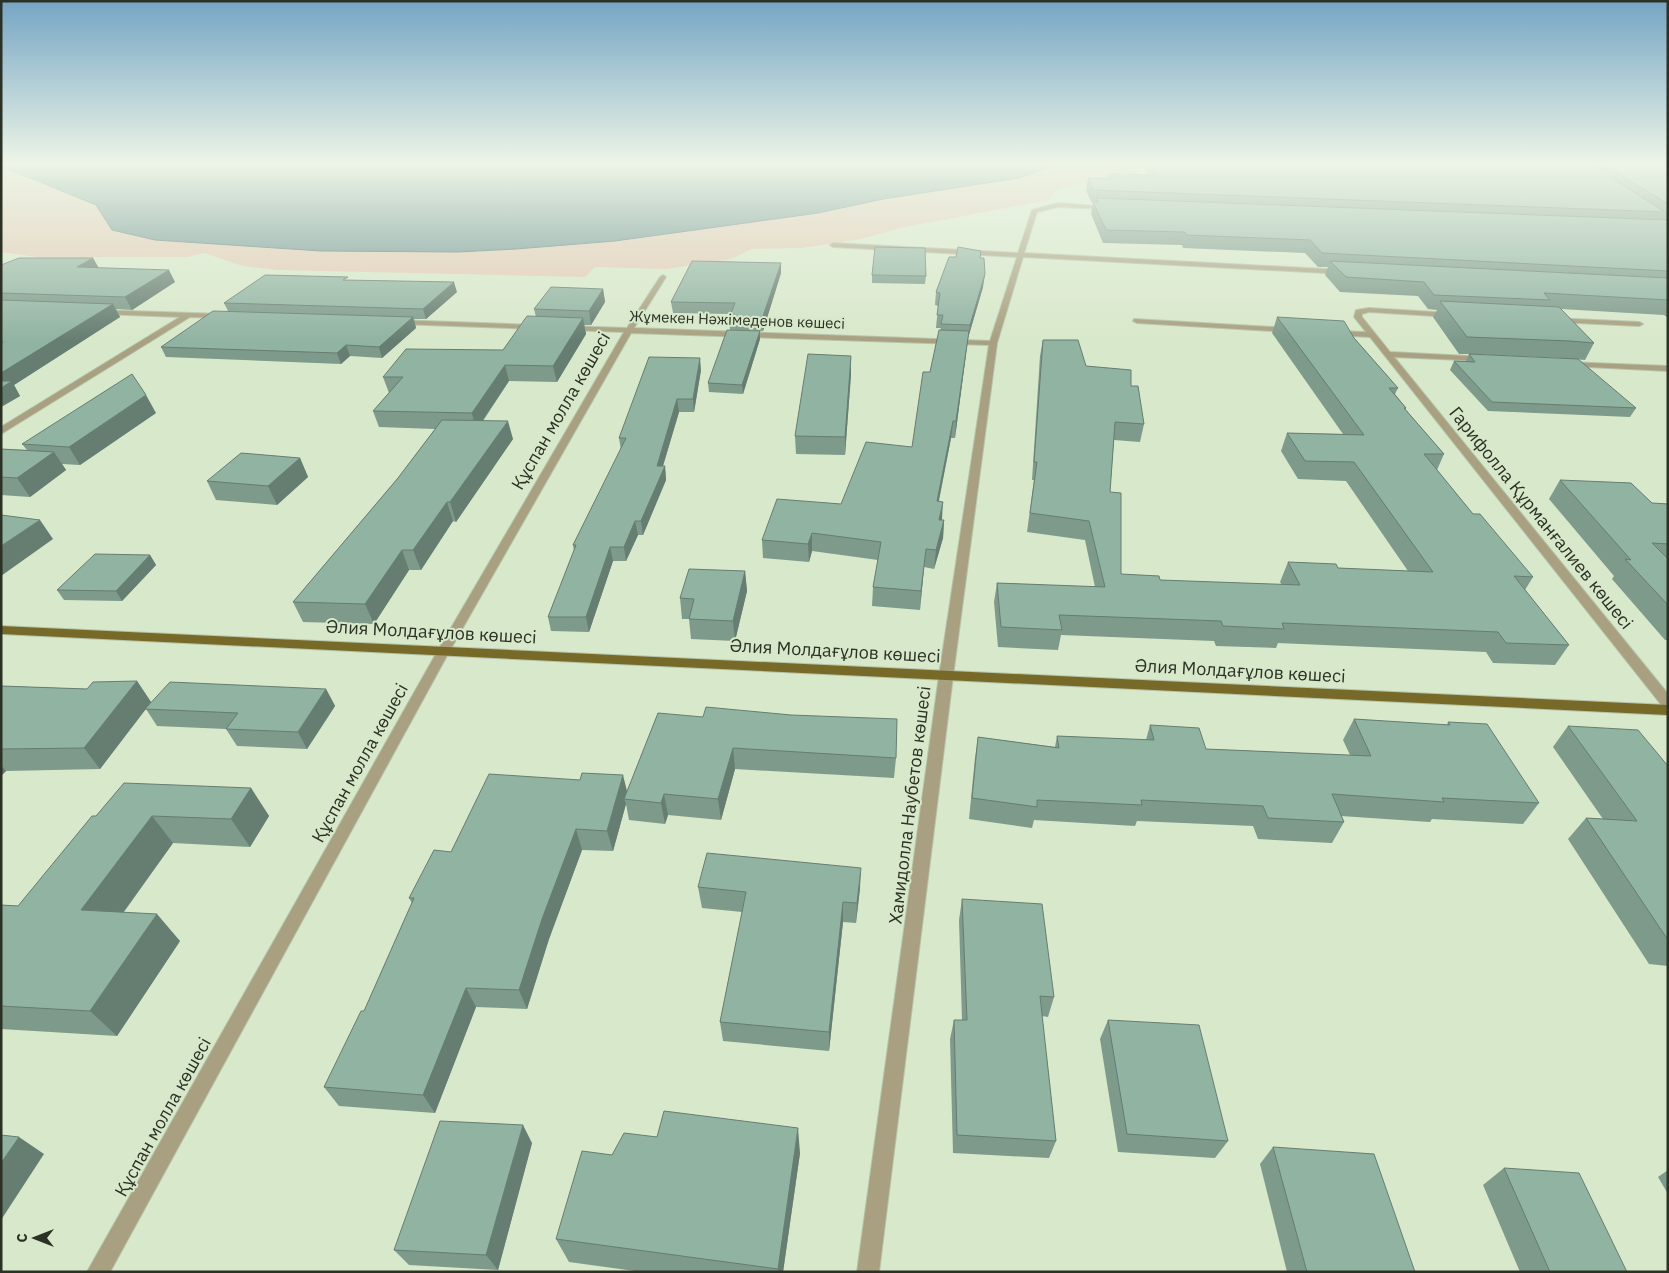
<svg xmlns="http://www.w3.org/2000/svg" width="1669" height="1273" viewBox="0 0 1669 1273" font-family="'IBM Plex Sans',sans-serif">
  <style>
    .green { fill: #e3c9b3 }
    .water { fill: #688e8e; stroke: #56726e }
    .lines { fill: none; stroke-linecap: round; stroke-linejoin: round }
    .minor-casing { stroke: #b5c3a9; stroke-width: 2 }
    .major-casing { stroke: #b5c3a9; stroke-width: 2 }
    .minor { fill: #a8a080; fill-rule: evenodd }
    .major { fill: #776927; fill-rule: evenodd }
    .wall { fill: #7d9a8b }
    .shaded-wall { fill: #667d71 }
    .building { fill: #91b3a2; stroke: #667d71 }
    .labels { text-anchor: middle; stroke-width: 4; stroke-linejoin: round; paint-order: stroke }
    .far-street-label { font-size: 15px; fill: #2b3125; stroke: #d8e8ca }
    .street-label { font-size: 18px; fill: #2b3125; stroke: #d8e8ca }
  </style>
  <rect width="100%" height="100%" fill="#d8e8ca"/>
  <path class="green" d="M1062,163H1141V173L1058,189L1049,200L905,227L860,239L803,248L752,249L731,259L666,269L595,267L585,277L278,270L243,266L204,253L188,257H97L59,260L1,252V166L96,205L112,230L155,240L321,251L458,252L516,249L615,241L818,213L883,199L1019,178Z"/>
  <path class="water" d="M1,163H1062L1019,178L883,199L818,213L615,241L516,249L458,252L321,251L155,240L112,230L96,205L1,166Z"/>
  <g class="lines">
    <g class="minor-casing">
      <g id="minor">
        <path d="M1058,203L1111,207L1108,209L1058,207L1037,212L1024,253L1343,270L1346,272L1343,274L1023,257L997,343L953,676L879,1272H857L939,676L989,345L631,333L449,652L110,1272H87L437,652L624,332L568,330L564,328L565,326L627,328L660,277L663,275L666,277L634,328L990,341L1017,257L833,247L830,245L833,243L1018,253L1032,210Z"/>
        <path d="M1369,308L1451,313L1455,315L1451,317L1369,312L1362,314V317L1390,352L1487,357V361H1484L1394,357L1668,694V709L1663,707L1370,337L1334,335L1330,333L1334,331L1366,332L1354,317L1356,310Z"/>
        <path d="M98,310L223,314L227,316L223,318L190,317L1,434V427L180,317L101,314L97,312Z"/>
        <path d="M1553,318L1639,322L1643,324L1639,326L1556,322L1552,320Z"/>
        <path d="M1134,319L1290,328L1294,330L1290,332L1137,323L1133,321Z"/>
        <path d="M395,320L535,325L539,327L535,329L398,324L394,322Z"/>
        <path d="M1566,362L1668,366V371L1569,366H1566Z"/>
      </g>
    </g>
    <g class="major-casing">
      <path id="major" d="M1,626L1668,705V715L1,634Z"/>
    </g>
    <use href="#minor" class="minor"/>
    <use href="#major" class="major"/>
  </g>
  <g class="wall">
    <path d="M1147,163H1668V318L1664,315L1561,309L1594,343L1585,360L1561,358L1472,354L1636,408L1630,417L1488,411L1450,370L1454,361H1466L1469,354H1459L1433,317L1437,310L1428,309L1418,296L1340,292L1325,275L1328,267H1318L1305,253L1183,248L1182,245L1103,243L1091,214L1093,203L1091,202L1086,190L1088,178L1108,179L1109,174L1148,175L1145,170Z"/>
    <path d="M93,258L98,268L175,282L132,310L116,309L120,317L14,385L20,396L1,407V265Z"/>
    <path d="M980,258L983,287L968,338L955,438H951L939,501L942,520H944L943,538L934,569L924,567L920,610L872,606L873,587L878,560L812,551L809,562L763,558L762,540L841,504L912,447L940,330L941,328H936L938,306L935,305L936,292Z"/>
    <path d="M781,273L763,331L730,330L729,318L731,314L673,313L671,302Z"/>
    <path d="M872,275L926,276L925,284L872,283Z"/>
    <path d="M349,280L457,292L426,319H414L416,328L382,358L350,356L341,364L166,357L161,347L228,311L224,303Z"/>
    <path d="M603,289L605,302L591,325H584L586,334L557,382L509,381L483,421L513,439L456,522L453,521L421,570H409L374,624L303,622L293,602L398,478L435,429L379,427L373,411L389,393L383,377L503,350L536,317L534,309Z"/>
    <path d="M1277,317L1354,338L1398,388L1395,394L1406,408V410L1444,454L1437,470L1473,514L1533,577L1525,590L1569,645L1555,665L1493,663L1486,652L1278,643L1276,648L1216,646L1214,641L1061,635L1058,650L998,647L994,602L997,583L1095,587L1085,540L1027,532L1034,480H1032L1040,356L1043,340L1086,366L1131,386L1144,424L1140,442L1114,440L1110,492L1121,574L1160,580L1282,585L1280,582L1288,562L1338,568L1408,571L1346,481L1298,479L1281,451L1287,433L1343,434L1272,333Z"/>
    <path d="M760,339L743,394L709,392L708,383Z"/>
    <path d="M701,370L694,412H679L663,466H665L666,480L643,535H638L626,561H613L589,632L551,631L548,617L574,551L573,545L621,450L619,438Z"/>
    <path d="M851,374L845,455L796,454L795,436Z"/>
    <path d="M156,413L80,465L62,464L66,470L30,497L1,495V449L27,450L22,444Z"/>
    <path d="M300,458L308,477L277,505L216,500L207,481Z"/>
    <path d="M1560,480L1652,503L1668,504V640H1665L1612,579L1614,576L1549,499Z"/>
    <path d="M150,555L156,565L122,601L64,600L57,590Z"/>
    <path d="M745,571L747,591L735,641L691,639L689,619H682L680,598Z"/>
    <path d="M137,681L151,702L148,707L326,689L335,706L307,749L237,746L226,729L157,726L146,709L100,769L6,771L1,776V686L87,689Z"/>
    <path d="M658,713L896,758L894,778L735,769L721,820L668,815L665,824L629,820L626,804L613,851L582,850L549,939L527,1009L476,1007L435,1113L339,1106L324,1087L364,1011L412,903L409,898L451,852L627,792Z"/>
    <path d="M1354,719L1447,725L1448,722L1539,803L1523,824L1432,819L1430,822L1341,816L1344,822L1332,843L1258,839L1253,826L1137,821L1135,826L1034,820L1032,828L969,819L975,758L978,737L1055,747L1057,736L1146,740L1150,725L1206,749L1350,755L1343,740Z"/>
    <path d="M1568,726L1668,766V966L1649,964L1568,839L1586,818L1603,819L1553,747Z"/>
    <path d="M251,788L269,816L250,847L173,843L124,912L180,941L117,1036L1,1029V905L18,906L96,816Z"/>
    <path d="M698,887L860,888L856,923L843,922L829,1051L723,1041L720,1022L742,912L702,908Z"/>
    <path d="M962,899L1054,997L1048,1017L1042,1016L1056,1141L1049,1158L953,1153L950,1039L954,1020H962L959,920Z"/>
    <path d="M1108,1020L1228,1141L1215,1158L1118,1152L1100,1039Z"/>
    <path d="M657,1137L800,1153L783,1272H642L569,1262L556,1239L612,1155Z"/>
    <path d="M532,1143L498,1270L409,1265L394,1250Z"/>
    <path d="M1273,1147L1415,1272H1287L1260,1164Z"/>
    <path d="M1504,1168L1627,1272H1520L1483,1185Z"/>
    <path d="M1668,1170V1194L1658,1177Z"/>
  </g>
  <g class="shaded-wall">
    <path d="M93,258L100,270L77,267Z"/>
    <path d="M781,263V273L763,331L762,319Z"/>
    <path d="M169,270L175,282L132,310L125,297Z"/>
    <path d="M985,274L983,287L968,338L970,325Z"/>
    <path d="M454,282L457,292L426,319L423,309Z"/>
    <path d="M603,289L605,302L591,325L589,311Z"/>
    <path d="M113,304L120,317L14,385L20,396L1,407V373Z"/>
    <path d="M413,317L416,328L382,358L379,347Z"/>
    <path d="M583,318L586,334L557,382L553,366Z"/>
    <path d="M760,331V339L743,394L742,385Z"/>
    <path d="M969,331L967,346L955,438L956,421Z"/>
    <path d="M346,345L350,356L341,364L337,353Z"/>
    <path d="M851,356V374L845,455V437Z"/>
    <path d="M700,358L701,370L694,412L693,399Z"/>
    <path d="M505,365L509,381L476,430L472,413Z"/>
    <path d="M146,395L156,413L80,465L69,447Z"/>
    <path d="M677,399L679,412L659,479L665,466L666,480L643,535L641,521Z"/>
    <path d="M508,421L513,439L456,522L450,502Z"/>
    <path d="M953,421L951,438L935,519L937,501Z"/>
    <path d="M54,452L66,470L30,497L17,478Z"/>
    <path d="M300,458L308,477L277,505L268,486Z"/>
    <path d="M447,502L453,521L421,570L413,550Z"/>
    <path d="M943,502L942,519L937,538L939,520Z"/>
    <path d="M40,520L53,539L1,576V546Z"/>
    <path d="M944,520L943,538L934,569L936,550Z"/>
    <path d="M635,521L638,535L626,561L624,547Z"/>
    <path d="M812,533V551L809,562L808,544Z"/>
    <path d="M610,547L613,561L589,632L586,617Z"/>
    <path d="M926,549L924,567L920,610L921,591Z"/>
    <path d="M402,550L409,570L374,624L365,604Z"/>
    <path d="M150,555L156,565L122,601L116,591Z"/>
    <path d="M745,571L747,591L735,641L733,621Z"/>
    <path d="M137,681L151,702L100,769L84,748Z"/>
    <path d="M326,689L335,706L307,749L298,732Z"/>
    <path d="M733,748L735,769L721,820L718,799Z"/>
    <path d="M1,765L6,771L1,776Z"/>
    <path d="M623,775L628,795L624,799L626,804L613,851L607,831Z"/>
    <path d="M251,788L269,816L250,847L231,819Z"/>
    <path d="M664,794L668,815L665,824L661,803Z"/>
    <path d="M152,816L173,843L106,936L81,910Z"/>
    <path d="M576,829L582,850L549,939L527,1009L519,990L542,919Z"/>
    <path d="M861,868L860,888L856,923L857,903Z"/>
    <path d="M843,902V922L829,1051V1032Z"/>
    <path d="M157,914L180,941L117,1036L90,1011Z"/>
    <path d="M466,988L476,1007L435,1113L423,1095Z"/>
    <path d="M523,1125L532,1143L498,1270L486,1255Z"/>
    <path d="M798,1128L800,1153L783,1272H778V1269Z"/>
    <path d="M19,1137L44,1154L1,1220V1163Z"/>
  </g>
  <g class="building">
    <path d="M1150,163H1589L1665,212L1093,190L1088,178L1112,179L1109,174L1158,175Z"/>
    <path d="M1601,163H1668V204Z"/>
    <path d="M1096,198L1668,220V271L1322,253L1310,240L1186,235L1185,232L1106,230L1093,202H1098Z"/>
    <path d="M875,247L925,248L926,276L872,275Z"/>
    <path d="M958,247L981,251L980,258H984L985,274L970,325L941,324L943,315H937L940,293L936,292L949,257H956Z"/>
    <path d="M19,258H93L77,267L169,270L125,297L1,293V265Z"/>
    <path d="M692,261L781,263L762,319L729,318L735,303L671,302Z"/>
    <path d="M1330,261L1668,278V300L1544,293L1550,300L1434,295L1424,282L1346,277Z"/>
    <path d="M265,275L348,277L343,280L454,282L423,309L224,303Z"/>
    <path d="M551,287L603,289L589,311L534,309Z"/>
    <path d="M1,300L113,304L1,373V343L3,342H1Z"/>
    <path d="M1440,301L1559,307L1594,343L1570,341L1467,337Z"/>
    <path d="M213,311L413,317L379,347L346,345L337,353L161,347Z"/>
    <path d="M527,316L583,318L553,366L505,365L472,413L373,411L403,377H383L406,349L503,350Z"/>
    <path d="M1277,317L1344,321L1354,338L1398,388H1389L1406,408H1404L1444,454H1424L1473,514H1480L1533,577L1514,576L1569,645L1506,643L1498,632L1282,623L1284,629L1223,626L1221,621L1059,615L1062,630L1001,627L997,583L1105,587L1089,521L1030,513L1037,462H1034L1043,340H1078L1086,366L1131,370V386H1138L1144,424L1115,422L1110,492L1121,493V574L1159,576L1160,580L1300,585L1288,562L1336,564L1338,568L1433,572L1354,462L1305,461L1287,433L1364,435Z"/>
    <path d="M727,330L760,331L742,385L708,383Z"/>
    <path d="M939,330L969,331L956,421H953L937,501L943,502L939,520H944L936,550L926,549L921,591L873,587L881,542L812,533L808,544L762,540L777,499L841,504L866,442L912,447L923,372H930Z"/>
    <path d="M808,354L851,356L845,437L795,436Z"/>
    <path d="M1469,354L1578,359L1636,408L1492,402L1454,361L1475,362Z"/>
    <path d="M649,357L700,358L693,399H677L657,466H665L641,521H635L624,547H610L586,617H548L576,545H573L626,438H619Z"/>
    <path d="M132,374L146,395L69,447L22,444Z"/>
    <path d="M1,381H12L1,388Z"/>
    <path d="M442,420L508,421L450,502H447L413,550H402L365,604L293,602L398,478Z"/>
    <path d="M1,449L54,452L17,478L1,477Z"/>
    <path d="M241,453L300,458L268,486L207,481Z"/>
    <path d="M1560,480L1631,483L1652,503L1668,504V544L1652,543L1668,559V605L1625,559L1631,560Z"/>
    <path d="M1,515L40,520L1,546Z"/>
    <path d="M95,554L150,555L116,591L57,590Z"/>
    <path d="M689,569L745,571L733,621L689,619L694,599L680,598Z"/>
    <path d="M137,681L84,748L1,749V686L87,689L93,682Z"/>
    <path d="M170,682L326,689L298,732L226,729L238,713L145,709Z"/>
    <path d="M706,707L791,715L897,719L896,758L733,748L718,799L664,794L661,803L624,799L658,713L703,717Z"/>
    <path d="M1354,719L1450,725L1448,722L1487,724L1539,803L1442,798L1444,802L1332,794L1344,822L1268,818L1263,806L1141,800L1142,805L1037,800V807L972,798L978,737L1059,748L1057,736L1154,740L1150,725L1199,728L1206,749L1371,756Z"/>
    <path d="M1568,726L1638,730L1668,766V940L1586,818L1637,821Z"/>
    <path d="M582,773L623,775L607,831L576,829L542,919L519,990L466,988L423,1095L324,1087L361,1011H364L414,898H409L434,850L451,852L489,774L580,780Z"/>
    <path d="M124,783L251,788L231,819L152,816L81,910L157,914L90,1011L1,1006V905L18,906L92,816H96Z"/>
    <path d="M707,853L861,868L857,903L843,902L829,1032L720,1022L746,892L698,887Z"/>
    <path d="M962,899L1042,904L1054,997L1040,996L1056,1141L957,1135L954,1020H967Z"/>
    <path d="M1108,1020L1199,1025L1228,1141L1127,1134Z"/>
    <path d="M664,1111L798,1128L778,1269L556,1239L582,1151L612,1155L624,1133L657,1137Z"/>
    <path d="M440,1121L523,1125L486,1255L394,1250Z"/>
    <path d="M1,1135L19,1137L1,1163Z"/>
    <path d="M1273,1147L1374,1154L1415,1272H1307Z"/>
    <path d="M1504,1168L1579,1173L1627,1272H1550Z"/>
  </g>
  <linearGradient id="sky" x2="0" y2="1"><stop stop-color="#75a5c4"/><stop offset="0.48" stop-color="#edf5e7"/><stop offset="1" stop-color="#edf5e7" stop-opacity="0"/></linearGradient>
  <rect width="1669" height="341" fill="url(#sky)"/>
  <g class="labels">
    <g class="far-street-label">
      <text transform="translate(737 320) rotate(2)" y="5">Жұмекен Нәжімеденов көшесі</text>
    </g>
    <g class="street-label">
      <text transform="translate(561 411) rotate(-60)" y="6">Құспан молла көшесі</text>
      <text transform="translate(1541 518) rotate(51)" y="6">Гарифолла Құрманғалиев көшесі</text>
      <text transform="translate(431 632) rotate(3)" y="6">Әлия Молдағұлов көшесі</text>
      <text transform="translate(835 651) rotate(3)" y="6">Әлия Молдағұлов көшесі</text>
      <text transform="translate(1240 671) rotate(3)" y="6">Әлия Молдағұлов көшесі</text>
      <text transform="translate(360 763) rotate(-61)" y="6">Құспан молла көшесі</text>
      <text transform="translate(910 805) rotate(-83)" y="6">Хамидолла Наубетов көшесі</text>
      <text transform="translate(163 1117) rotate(-61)" y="6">Құспан молла көшесі</text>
    </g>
  </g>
  <rect width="1669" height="1273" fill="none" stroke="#2b3125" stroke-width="5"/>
  <g transform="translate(35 1238) rotate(270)" stroke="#d8e8ca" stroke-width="4" paint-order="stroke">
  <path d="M0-4L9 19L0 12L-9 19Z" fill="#2b3125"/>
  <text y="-8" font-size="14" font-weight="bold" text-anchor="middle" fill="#2b3125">С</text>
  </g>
</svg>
